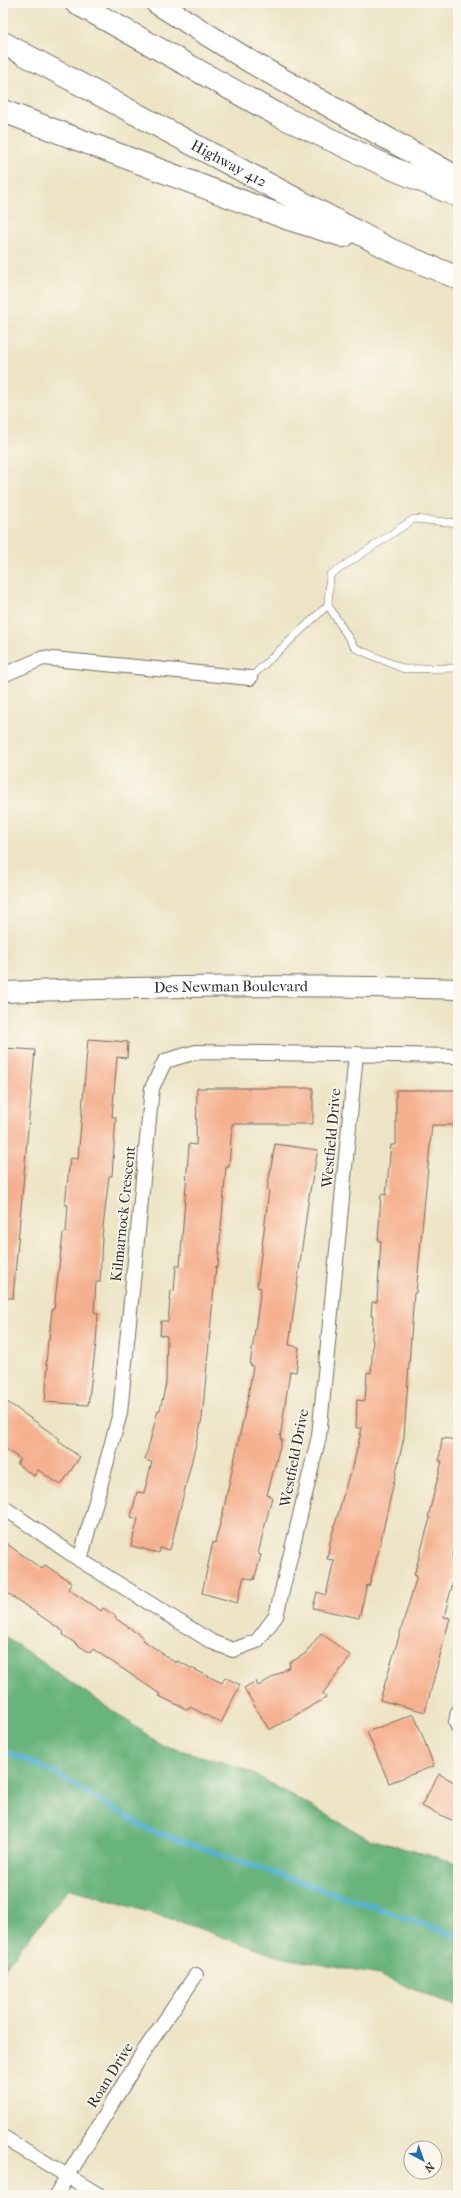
<svg xmlns="http://www.w3.org/2000/svg" width="461" height="2198" viewBox="0 0 461 2198" font-family="'IM FELL French Canon',serif">
  <style>
    .forest { fill: #69b47c; stroke: #4a7054 }
    .lines { fill: none; stroke-linecap: round; stroke-linejoin: round }
    .stream { stroke: #52b3d0; stroke-width: 5.5 }
    .building { fill: #f5b08f }
    .lane-casing { stroke: #6f6c61; stroke-width: 8 }
    .street-casing { stroke: #6f6c61; stroke-width: 16 }
    .secondary-casing { stroke: #6f6c61; stroke-width: 22 }
    .highway-casing { stroke: #6f6c61; stroke-width: 24 }
    .lane { stroke: #fff; stroke-width: 7 }
    .street { stroke: #fff; stroke-width: 14 }
    .secondary { stroke: #fff; stroke-width: 20 }
    .highway { stroke: #fff; stroke-width: 22 }
    .labels { text-anchor: middle; stroke-width: 3.5; stroke-linejoin: round; paint-order: stroke }
    .street-label { font-size: 15px; fill: #2b2b2b; stroke: #fbf7ec }
  </style>
  <rect width="100%" height="100%" fill="#fbf7ec"/>
  <filter id="ink" filterUnits="userSpaceOnUse"><feTurbulence type="fractalNoise" baseFrequency=".025" numOctaves="2"/><feDisplacementMap in="SourceGraphic" scale="8" xChannelSelector="R" yChannelSelector="G"/><feConvolveMatrix kernelMatrix="1 2 1 2 8 2 1 2 1" color-interpolation-filters="sRGB"/></filter>
  <filter id="wash" filterUnits="userSpaceOnUse"><feTurbulence type="fractalNoise" baseFrequency=".012" numOctaves="4" result="noise"/><feDisplacementMap in="SourceGraphic" scale="16" xChannelSelector="R" yChannelSelector="G"/><feGaussianBlur stdDeviation="0.9" result="paint"/><feColorMatrix in="noise" values="0 0 0 0 0 0 0 0 0 0 0 0 0 0 0 0 0 1.4 0 .05"/><feComposite in="paint" operator="in"/></filter>
  <g filter="url(#wash)">
    <rect width="100%" height="100%" fill="#ede4c5"/>
    <path class="forest" d="M3,1635L162,1745L243,1768L369,1839L458,1863V2007L379,1975L279,1957L178,1921L69,1888L3,1970Z"/>
    <g class="lines">
      <path class="stream" d="M3,1750L53,1772L149,1830L458,1936"/>
    </g>
    <g id="blocks">
      <g class="building">
        <path d="M88,1039L128,1042L127,1058L117,1057L112,1117H116L112,1176H109L102,1236L100,1282H96L94,1312L98,1313L96,1343L88,1405L45,1402L48,1365H46L48,1340H49L52,1309H54L63,1233H66L68,1205H65L70,1158L78,1159Z"/>
        <path d="M3,1048L35,1050L13,1298H3Z"/>
        <path d="M197,1088H313V1124H232L229,1167H226L218,1266H216L202,1419L170,1550L160,1548L159,1553L131,1546L138,1519L131,1517L137,1492L144,1493L152,1462L145,1460L158,1410H160L166,1383L167,1336L160,1335L161,1321H168L171,1290L174,1291L176,1266H180L189,1144L196,1145Z"/>
        <path d="M396,1090H458V1125H432L416,1293H414L404,1437L378,1553L369,1586L367,1585L359,1618L313,1608L317,1592L326,1595L334,1560L327,1559L330,1542L349,1475H351L362,1428H356L357,1400L365,1401L367,1372L371,1373L373,1340H372L373,1316H371L372,1302H377L381,1241H378L381,1194L386,1195L391,1145H396Z"/>
        <path d="M275,1144L318,1150L309,1196L289,1345L299,1347L296,1372L290,1371L280,1439H282L267,1495L272,1497L258,1554L261,1555L254,1580L244,1577L237,1603L202,1593L213,1542L215,1543L223,1512L248,1397L253,1366L250,1365L261,1288L257,1287L269,1190H267Z"/>
        <path d="M3,1399L60,1439L58,1441L80,1457L61,1485L38,1470L34,1476L17,1464L20,1459L3,1447Z"/>
        <path d="M442,1438L458,1440V1536L452,1557L456,1558L452,1573L455,1574L444,1617L450,1618L425,1712L380,1700L417,1576L414,1575L430,1518L428,1517L442,1461H439Z"/>
        <path d="M3,1541L42,1569L45,1565L72,1583L68,1589L101,1611L103,1608L116,1616L115,1618L144,1638L143,1640L176,1663L177,1661L222,1683L225,1677L240,1685L221,1723L190,1707L188,1710L159,1696L160,1694L93,1649L90,1653L63,1635L64,1632L3,1590Z"/>
        <path d="M321,1633L351,1656L323,1693L326,1698L269,1730L244,1688L256,1681L258,1686L290,1667L289,1663L305,1654Z"/>
        <path d="M414,1714L434,1766L389,1783L367,1732Z"/>
        <path d="M439,1774L458,1784V1823L421,1806Z"/>
      </g>
    </g>
  </g>
  <g filter="url(#ink)">
    <use href="#blocks" fill-opacity="0" stroke="#6f6c61" stroke-width="1"/>
    <g class="lines">
      <g class="lane-casing">
        <g id="lane">
          <path d="M458,523L414,519L330,575L328,605L355,648L404,669L458,668"/>
          <path d="M250,678L328,605"/>
        </g>
      </g>
      <g class="street-casing">
        <g id="street">
          <path d="M3,675L43,658L250,678"/>
          <path d="M3,1507L80,1560L212,1642L233,1650L257,1641L276,1616L319,1436L356,1054"/>
          <path d="M80,1560L120,1413L152,1088L165,1061L196,1052L458,1056"/>
          <path d="M458,1712L456,1722L458,1727"/>
          <path d="M3,2137L99,2195"/>
          <path d="M56,2195L142,2054L196,1975"/>
        </g>
      </g>
      <g class="secondary-casing">
        <g id="secondary">
          <path id="s1" d="M3,992C155,986 306,984 458,989"/>
        </g>
      </g>
      <g class="highway-casing">
        <g id="highway">
          <path d="M76,3L276,114L389,167L458,196"/>
          <path d="M157,3L251,62L458,178"/>
          <path id="s2" d="M3,43L393,251L458,278"/>
          <path d="M3,111L289,219L344,236"/>
        </g>
      </g>
      <use href="#lane" class="lane"/>
      <use href="#street" class="street"/>
      <use href="#secondary" class="secondary"/>
      <use href="#highway" class="highway"/>
    </g>
  </g>
  <g class="labels">
    <g class="street-label">
      <text dy="5" stroke="none"><textPath href="#s2" startOffset="256">Highway 412</textPath></text>
      <text dy="5" stroke="none"><textPath href="#s1" startOffset="228">Des Newman Boulevard</textPath></text>
      <text transform="translate(331 1138) rotate(-85)" y="5">Westfield Drive</text>
      <text transform="translate(123 1214) rotate(-84)" y="5">Kilmarnock Crescent</text>
      <text transform="translate(294 1458) rotate(-79)" y="5">Westfield Drive</text>
      <text transform="translate(110 2075) rotate(-58)" y="5">Roan Drive</text>
    </g>
  </g>
  <rect width="461" height="2198" fill="none" stroke="#fbf7ec" stroke-width="16"/>
  <g transform="translate(423 2160) rotate(139)"><circle r="19" fill="#fbf7ec" stroke="#a8a59f"/>
  <path d="M0-3L7 15L0 10L-7 15Z" fill="#1f6fb2"/>
  <text y="-6" font-size="11" font-weight="bold" text-anchor="middle" fill="#2b2b2b">N</text>
  </g>
</svg>
